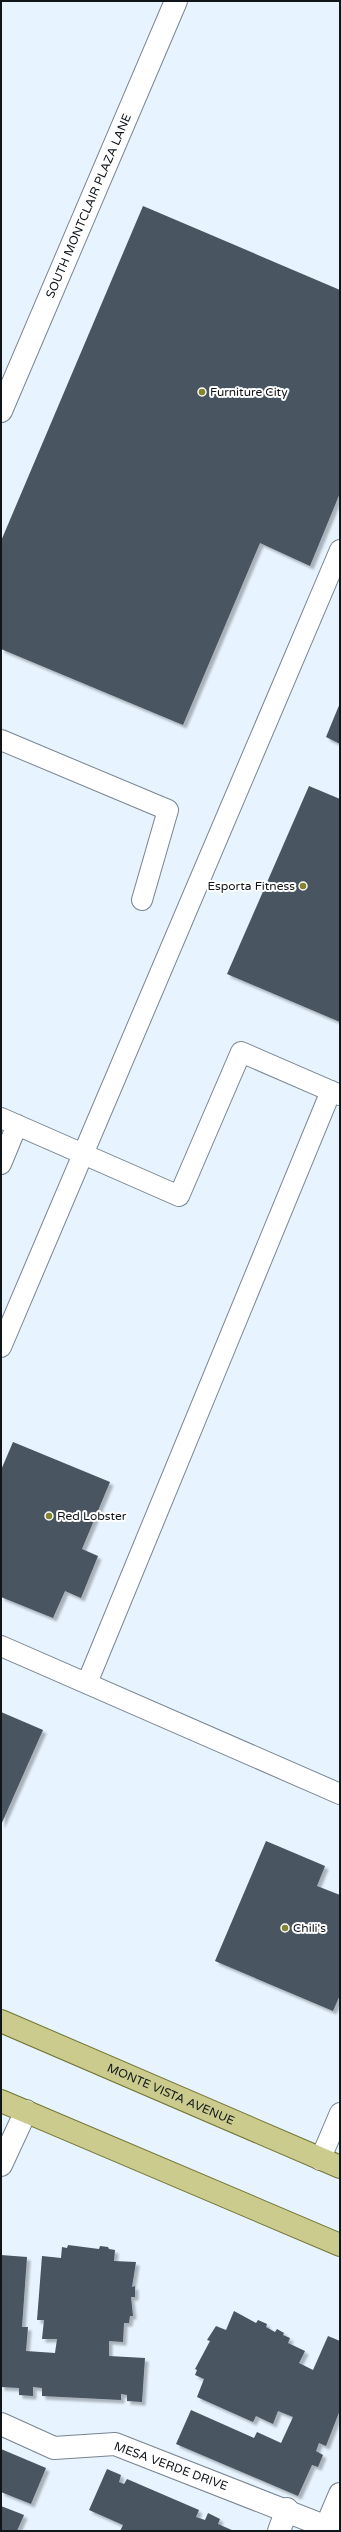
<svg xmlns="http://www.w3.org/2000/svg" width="341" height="2532" viewBox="0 0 341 2532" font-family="'Varela Round',sans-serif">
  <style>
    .building { fill: #485460; filter: url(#shadow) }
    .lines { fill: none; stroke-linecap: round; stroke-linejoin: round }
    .service-casing { stroke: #788592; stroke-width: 22 }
    .minor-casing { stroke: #788592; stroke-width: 24 }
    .primary-casing { stroke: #727533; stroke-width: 24 }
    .service { stroke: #fff; stroke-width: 20 }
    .minor { stroke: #fff; stroke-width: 22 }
    .primary { stroke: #cacb8d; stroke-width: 22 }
    .poi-dot { fill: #83842e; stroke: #fefefe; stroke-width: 1.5 }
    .labels { text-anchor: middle; stroke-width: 4; stroke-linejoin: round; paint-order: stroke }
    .street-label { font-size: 12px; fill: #10151a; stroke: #fefefe }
    .poi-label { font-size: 12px; fill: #10151a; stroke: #fefefe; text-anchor: start }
  </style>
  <defs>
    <filter id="shadow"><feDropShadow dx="3.5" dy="3.5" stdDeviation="1" flood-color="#0004"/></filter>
  </defs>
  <rect width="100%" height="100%" fill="#e7f3fe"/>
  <g class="building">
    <path d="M143,206L340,290V493L310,566L260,543L183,725L1,649V541Z"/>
    <path d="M340,703V744L326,737Z"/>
    <path d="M309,786L340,799V1022L227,974Z"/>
    <path d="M13,1442L110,1482L82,1549L98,1556L81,1598L65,1591L53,1618L1,1597V1470Z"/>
    <path d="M1,1712L43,1730L1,1825Z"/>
    <path d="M266,1841L325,1866L317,1886L340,1895V1995L333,2011L215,1961Z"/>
    <path d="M68,2245L99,2249L100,2246L108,2247L109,2249L115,2250L114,2261L136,2262L132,2287L135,2286V2297H131L133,2316H130L129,2323H124L123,2342L109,2341V2356L145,2358L142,2402L127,2401V2395L121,2394V2400L42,2396V2388L33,2387V2396L19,2395V2388L1,2387V2255L27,2257L22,2327H28L26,2351L55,2353L57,2339H42L44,2320H37L42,2256L61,2258L62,2247L67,2248Z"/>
    <path d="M234,2311L256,2323L258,2320L267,2324L266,2327L275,2332L277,2329L284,2333L283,2335L290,2338L288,2343L305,2351L299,2363L313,2370L328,2336L340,2341V2410L326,2446L319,2443L316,2451L323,2455L318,2467L312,2465L298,2496L176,2444L191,2410L254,2438L257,2432L281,2443L293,2417L278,2411L273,2424L256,2416L253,2422L197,2397L204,2379L195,2375L197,2370L195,2369L210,2341L207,2340L216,2326L226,2330Z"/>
    <path d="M1,2449L46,2468L31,2504L1,2492Z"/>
    <path d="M107,2469L121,2475L119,2482L124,2484L127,2479L199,2510L196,2517L205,2520L208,2513L220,2519L218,2524L234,2531H120L123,2525L89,2510Z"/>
    <path d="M1,2506L24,2515L17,2531H1Z"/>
  </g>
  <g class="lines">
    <g class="service-casing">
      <g id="service">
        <path d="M1,740L168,810L142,900"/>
        <path d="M1,1118L179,1196L241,1052L340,1095"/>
        <path d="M1,1164L17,1125"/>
        <path d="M1,1347L340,550"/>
        <path d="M1,1646L340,1794"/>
        <path d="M87,1683L331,1091"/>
        <path d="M320,2160L340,2113"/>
      </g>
    </g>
    <g class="minor-casing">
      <g id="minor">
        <path id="s1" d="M1,411L176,1"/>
        <path d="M1,2165L26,2111"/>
        <path d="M1,2424L54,2448L115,2444L337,2531"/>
        <path d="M326,2527L340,2494"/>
        <path d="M279,2531L287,2509"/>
      </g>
    </g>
    <g class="primary-casing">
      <g id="primary">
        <path id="s2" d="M1,2021L340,2167"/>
        <path d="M1,2101L340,2245"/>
      </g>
    </g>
    <use href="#service" class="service"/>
    <use href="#minor" class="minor"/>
    <use href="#primary" class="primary"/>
  </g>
  <g class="poi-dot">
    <circle cx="202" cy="392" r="4"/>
    <circle cx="303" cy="886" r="4"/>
    <circle cx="49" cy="1516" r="4"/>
    <circle cx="285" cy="1928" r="4"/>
  </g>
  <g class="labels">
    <g class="street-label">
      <text dy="4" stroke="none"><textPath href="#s1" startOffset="223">SOUTH MONTCLAIR PLAZA LANE</textPath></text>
      <text dy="4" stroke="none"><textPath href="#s2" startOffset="185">MONTE VISTA AVENUE</textPath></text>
      <text transform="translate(171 2466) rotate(20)" y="4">MESA VERDE DRIVE</text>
    </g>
    <g class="poi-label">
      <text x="210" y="396">Furniture City</text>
      <text x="295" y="890" text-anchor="end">Esporta Fitness</text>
      <text x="57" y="1520">Red Lobster</text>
      <text x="293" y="1932">Chili's</text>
    </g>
  </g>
  <rect width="341" height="2532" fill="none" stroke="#10151a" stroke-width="4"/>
</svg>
